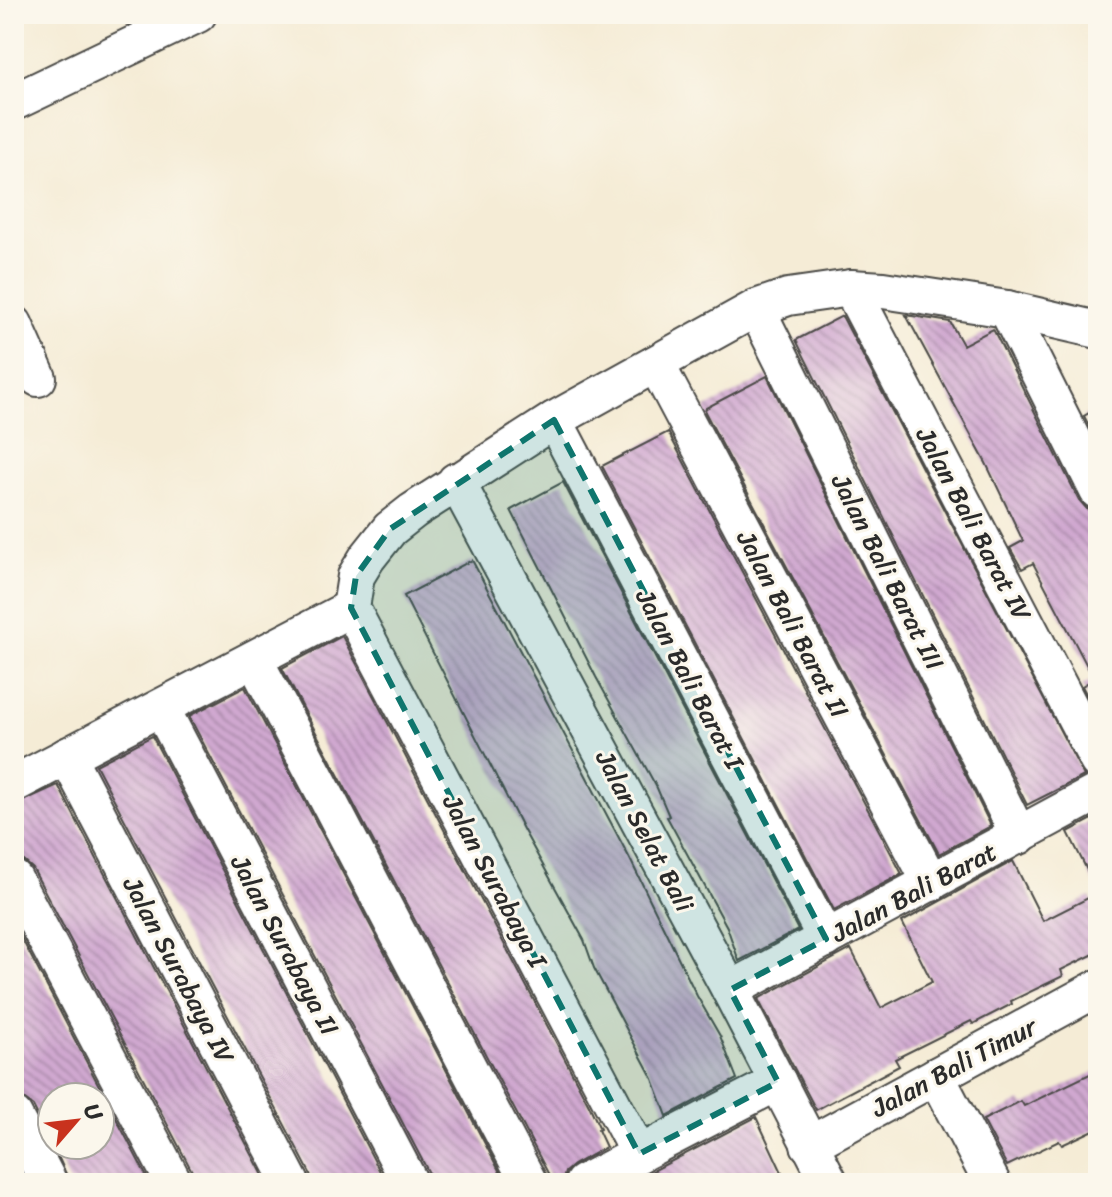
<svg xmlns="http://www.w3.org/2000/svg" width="1112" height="1197" viewBox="0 0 1112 1197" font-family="Sriracha,sans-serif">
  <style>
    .building { fill: url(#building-back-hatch) }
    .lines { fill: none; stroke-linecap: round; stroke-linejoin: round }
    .minor-casing { stroke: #494845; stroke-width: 40 }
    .minor { stroke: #fff; stroke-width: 36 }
    .marked { fill: #0f766e; fill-opacity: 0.2; stroke: #0f766e; stroke-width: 6; stroke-dasharray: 16 10; stroke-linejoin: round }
    .labels { text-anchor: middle; stroke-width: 6; stroke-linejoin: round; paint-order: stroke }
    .street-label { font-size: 26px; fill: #2b2b2b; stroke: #fbf7ec }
  </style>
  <defs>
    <pattern id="building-back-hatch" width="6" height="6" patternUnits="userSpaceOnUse" patternTransform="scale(2)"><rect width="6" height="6" fill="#d0a8d0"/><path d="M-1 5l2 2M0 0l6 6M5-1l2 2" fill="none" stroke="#a989a9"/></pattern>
  </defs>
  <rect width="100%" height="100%" fill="#fbf7ec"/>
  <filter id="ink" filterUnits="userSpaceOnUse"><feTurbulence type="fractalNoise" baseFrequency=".0125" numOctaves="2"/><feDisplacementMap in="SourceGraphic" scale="16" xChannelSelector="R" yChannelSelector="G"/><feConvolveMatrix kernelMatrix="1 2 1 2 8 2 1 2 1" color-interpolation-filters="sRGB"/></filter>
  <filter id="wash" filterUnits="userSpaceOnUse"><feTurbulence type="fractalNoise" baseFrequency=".006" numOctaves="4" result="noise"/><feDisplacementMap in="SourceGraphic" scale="32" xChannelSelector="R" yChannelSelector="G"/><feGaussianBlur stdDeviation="1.8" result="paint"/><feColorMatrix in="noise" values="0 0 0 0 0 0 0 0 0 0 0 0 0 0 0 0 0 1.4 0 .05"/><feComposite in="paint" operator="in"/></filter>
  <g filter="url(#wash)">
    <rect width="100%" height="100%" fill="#f5ecd6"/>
    <g id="blocks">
      <g class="building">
        <path d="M906,315L950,322L963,345L993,329L1079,500L1087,509L1098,512V704L1093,707L1082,686L1094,679L1033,563L1022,569L1010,548L1023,541L986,463Z"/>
        <path d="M842,316L1084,776L1027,805L796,340Z"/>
        <path d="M767,376L991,826L939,854L705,412L706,408Z"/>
        <path d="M1098,408V444L1084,416Z"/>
        <path d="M668,432L902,874L834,910L602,466Z"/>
        <path d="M563,482L798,930L739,961L727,927L667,817L669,816L657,788L596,677L511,510Z"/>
        <path d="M472,560L629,857L697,996L720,1036L737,1079L667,1116L653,1079L594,968L584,940L523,829L404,596Z"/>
        <path d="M342,636L589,1105L600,1129L598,1130L606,1147L573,1165L565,1172L562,1183H550L548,1173L282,668Z"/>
        <path d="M245,687L504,1180L499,1183H431L429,1173L189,716Z"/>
        <path d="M152,736L386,1183H312L310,1173L96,765Z"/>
        <path d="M58,785L267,1183H195L193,1173L33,869L24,861L14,858V805Z"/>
        <path d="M1098,816V892L1068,832Z"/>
        <path d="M1013,861L1043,921L1090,897L1098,913V952L1061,970L1063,976L1011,1001L1012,1004L973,1024L971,1021L895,1059L899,1066L816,1110L758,999L851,949L881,1008L932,982L902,922Z"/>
        <path d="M14,924L148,1179L140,1183H70L53,1145H100V1097H52V1143L33,1106L21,1097L14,1084Z"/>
        <path d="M1098,1070V1128L1062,1145L1059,1141L1007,1166L983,1120L1021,1101L1024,1106Z"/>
        <path d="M756,1117L787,1183H629L649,1173Z"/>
      </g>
    </g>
  </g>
  <g filter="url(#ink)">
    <use href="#blocks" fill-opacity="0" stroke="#494845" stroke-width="2"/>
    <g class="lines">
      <g class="minor-casing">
        <g id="minor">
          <path d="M14,102L198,14"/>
          <path d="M851,288L1098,761"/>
          <path d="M756,308L1019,836"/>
          <path d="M1007,309L1098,491"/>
          <path d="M14,324L38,378"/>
          <path d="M656,364L931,883"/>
          <path d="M554,420L826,939"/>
          <path d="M456,481L730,990L830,1183"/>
          <path d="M254,659L529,1183"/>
          <path d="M161,708L410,1183"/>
          <path d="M67,756L291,1183"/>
          <path d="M14,784L351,608"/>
          <path d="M14,879L174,1183"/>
          <path d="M730,990L1098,792"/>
          <path d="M936,1076L992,1183"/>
          <path d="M14,1116L49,1183"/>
          <path d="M809,1145L1098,988"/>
          <path d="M639,1154L351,608L356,576L367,558L390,529L413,511L554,420L756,308L788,297L851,288L883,290L1007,309L1098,330"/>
          <path d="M583,1183L778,1082"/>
        </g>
      </g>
      <use href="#minor" class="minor"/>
    </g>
  </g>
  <path class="marked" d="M554,420L826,939L730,990L778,1082L639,1154L351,608L356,576L390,529Z"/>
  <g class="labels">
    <g class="street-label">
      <text transform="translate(974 524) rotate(62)" y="9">Jalan Bali Barat IV</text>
      <text transform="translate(888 572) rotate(63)" y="9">Jalan Bali Barat III</text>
      <text transform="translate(793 624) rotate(62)" y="9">Jalan Bali Barat II</text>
      <text transform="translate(690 679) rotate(62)" y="9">Jalan Bali Barat I</text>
      <text transform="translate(645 831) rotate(62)" y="9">Jalan Selat Bali</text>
      <text transform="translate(495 881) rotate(62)" y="9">Jalan Surabaya I</text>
      <text transform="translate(914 892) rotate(-28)" y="9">Jalan Bali Barat</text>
      <text transform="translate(285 945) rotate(62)" y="9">Jalan Surabaya II</text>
      <text transform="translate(179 970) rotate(62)" y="9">Jalan Surabaya IV</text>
      <text transform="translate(954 1067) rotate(-28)" y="9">Jalan Bali Timur</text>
    </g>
  </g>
  <rect width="1112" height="1197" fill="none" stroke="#fbf7ec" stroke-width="48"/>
  <g transform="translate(76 1121) rotate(62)"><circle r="38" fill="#fbf7ec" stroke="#a8a59f" stroke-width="2"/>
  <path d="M0-6L14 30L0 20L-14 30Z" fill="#c8321e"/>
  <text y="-12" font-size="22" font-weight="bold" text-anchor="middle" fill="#2b2b2b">U</text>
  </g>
</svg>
